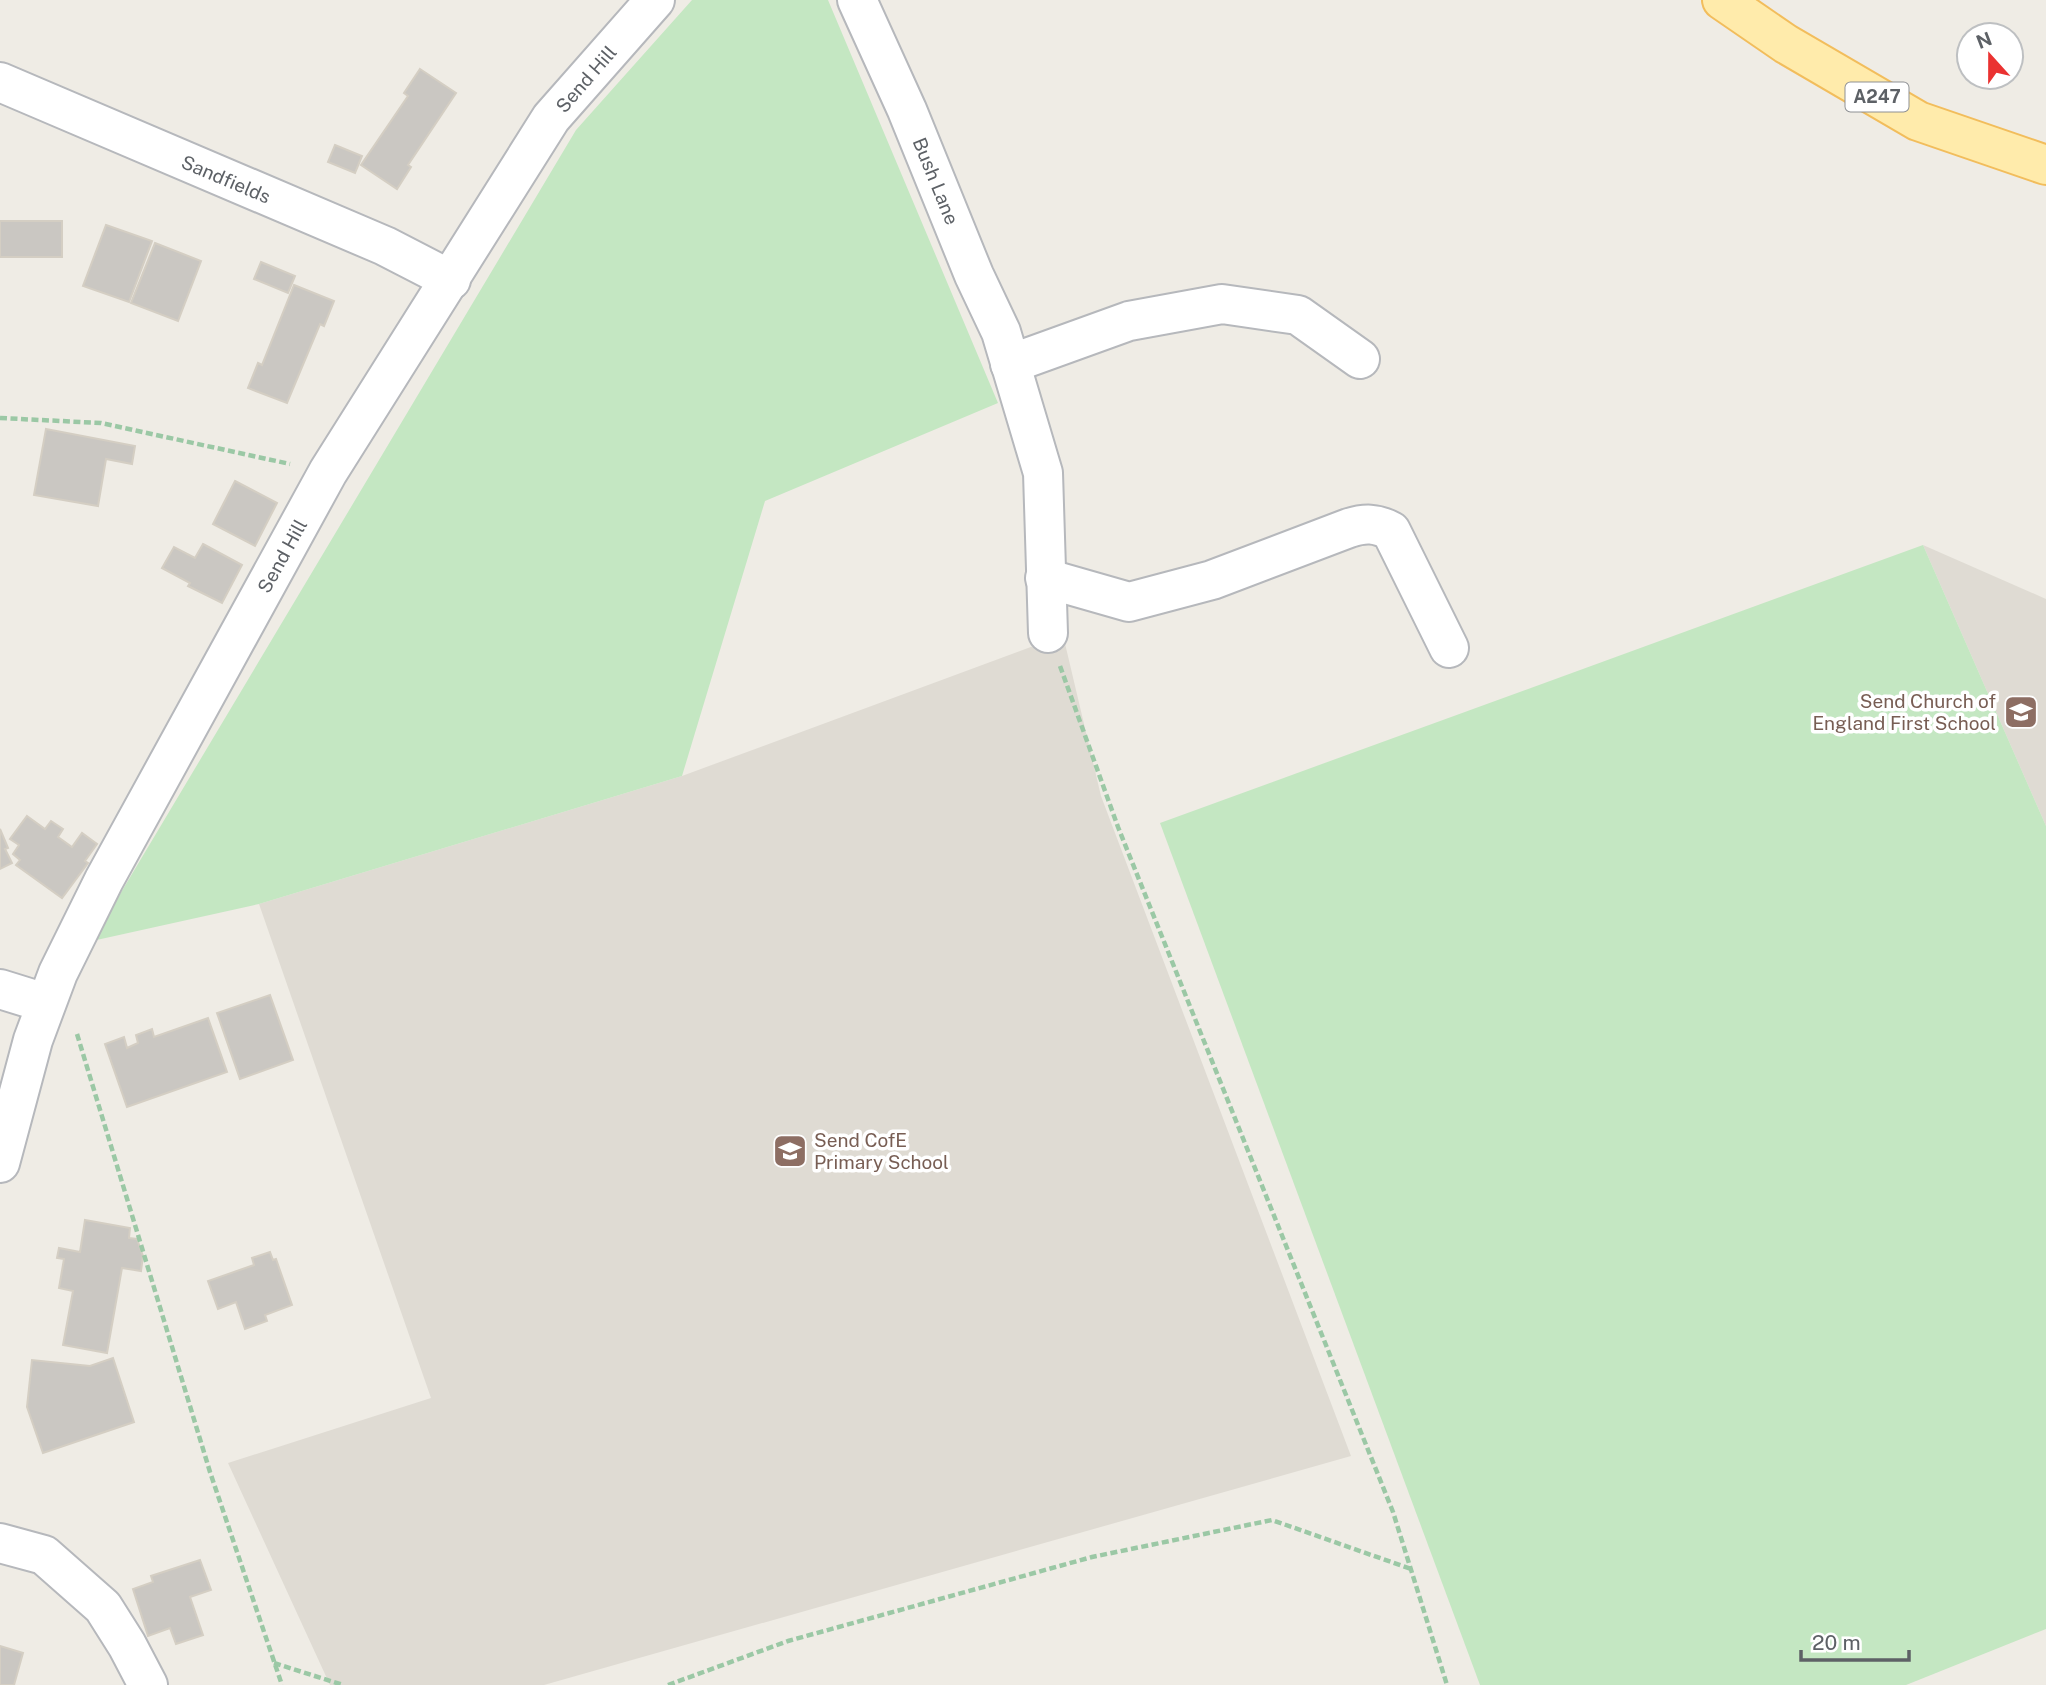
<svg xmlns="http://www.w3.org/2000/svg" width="2046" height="1685" viewBox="0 0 2046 1685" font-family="'Public Sans',sans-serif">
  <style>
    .education { fill: #dfdbd3 }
    .green { fill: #c4e7c2 }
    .building { fill: #cac7c2; stroke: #d4cec3; stroke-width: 2 }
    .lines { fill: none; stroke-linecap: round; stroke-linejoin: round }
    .minor-casing { stroke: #b6b8bc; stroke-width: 42 }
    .major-casing { stroke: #f2bd5c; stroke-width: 42 }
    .path { stroke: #9bc8a5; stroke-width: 4.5; stroke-dasharray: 7 3.5; stroke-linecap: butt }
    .minor { stroke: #fff; stroke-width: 38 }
    .major { stroke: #ffebab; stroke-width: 38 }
    .labels { text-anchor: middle; stroke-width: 7; stroke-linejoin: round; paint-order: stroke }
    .shield { fill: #fff; stroke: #8e9094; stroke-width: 2 }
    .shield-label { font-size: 18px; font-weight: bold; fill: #5d6166 }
    .street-label { font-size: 19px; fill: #5d6166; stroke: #fff }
    .education-label { font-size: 19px; fill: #785e54; stroke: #fff; text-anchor: end }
  </style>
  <rect width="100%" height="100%" fill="#efece5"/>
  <g class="education">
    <path d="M1923,545L2046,599V826Z"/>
    <path d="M1063,635L1101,796L1351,1456L544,1685H330L228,1463L431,1398L259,904L682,776Z"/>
  </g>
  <g class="green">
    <path d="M692,0H828L998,403L765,501L682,776L259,904L92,941L576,130Z"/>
    <path d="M1923,545L2046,826V1629L1906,1685H1480L1160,823Z"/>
  </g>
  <g class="building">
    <path d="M420,69L456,93L408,165L411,167L397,189L361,165L408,96L404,93Z"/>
    <path d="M335,145L362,156L355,173L328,162Z"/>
    <rect x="0" y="221" width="62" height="36"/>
    <path d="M106,225L152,241L129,302L83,286Z"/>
    <path d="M155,243L201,261L178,321L131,303Z"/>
    <path d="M261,262L295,276L288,293L254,279Z"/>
    <path d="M294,285L334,301L324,326L320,324L287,403L248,388L258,363L262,365Z"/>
    <path d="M46,429L135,446L132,464L106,459L98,506L34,495Z"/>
    <path d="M235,481L277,503L255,546L213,524Z"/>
    <path d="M203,544L242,565L222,603L188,586L190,583L162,568L174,547L195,558Z"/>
    <path d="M27,816L45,829L51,821L63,829L58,837L72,847L82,833L97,844L85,861L88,863L62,898L16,865L20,860L13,854L19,845L10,839Z"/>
    <path d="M0,829L8,848L5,849L12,863L0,869Z"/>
    <path d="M270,995L293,1060L240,1079L217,1013Z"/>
    <path d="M208,1018L227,1072L127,1107L105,1044L124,1037L127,1048L138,1043L136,1035L152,1029L154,1037Z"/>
    <path d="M85,1220L130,1228L129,1238L137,1239L143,1256L141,1271L122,1268L107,1353L63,1345L73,1291L59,1288L64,1259L57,1258L59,1248L80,1252Z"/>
    <path d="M270,1252L273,1260L276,1259L292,1305L265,1315L267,1321L245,1329L236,1302L218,1309L208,1281L254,1265L252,1258Z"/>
    <path d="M113,1358L134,1422L43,1453L27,1407L32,1360L90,1366Z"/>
    <path d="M200,1560L211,1590L190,1597L203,1635L176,1644L170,1628L148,1636L133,1589L153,1582L151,1576Z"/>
    <path d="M0,1646L23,1653L14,1685H0Z"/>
  </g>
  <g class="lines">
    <g class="minor-casing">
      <g id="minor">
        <path d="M857,0L907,110L974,275L1001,332L1043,473L1048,633"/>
        <path d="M0,82L385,246L451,280"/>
        <path d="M1010,364L1129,321L1222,304L1298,315L1360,359"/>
        <path d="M1045,578L1129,602L1212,580L1349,528C1365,523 1376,523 1391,531L1449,648"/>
        <path d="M0,989L45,1003"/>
        <path d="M0,1163L33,1040L58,973L104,880L328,472L551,118L655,0"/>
        <path d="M0,1543L44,1555L103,1607L127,1645L148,1685"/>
      </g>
    </g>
    <g class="major-casing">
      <path id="major" d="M1722,0L1786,44L1918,121L2046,165"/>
    </g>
    <g class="path">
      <path d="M0,418L101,423L290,464"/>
      <path d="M1060,666L1118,827L1393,1512L1447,1685"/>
      <path d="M77,1034L210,1472L282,1685"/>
      <path d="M274,1663L343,1685"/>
      <path d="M668,1685L788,1641L1092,1557L1272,1520L1411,1569"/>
    </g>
    <use href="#minor" class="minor"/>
    <use href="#major" class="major"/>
  </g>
  <defs>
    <g id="school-square" transform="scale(1.75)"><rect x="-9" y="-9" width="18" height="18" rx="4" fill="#8d6e63" stroke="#fff"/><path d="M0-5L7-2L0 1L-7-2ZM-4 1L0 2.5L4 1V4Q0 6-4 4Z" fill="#fff"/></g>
  </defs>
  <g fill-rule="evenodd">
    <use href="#school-square" x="2021" y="712"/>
    <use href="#school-square" x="790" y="1151"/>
  </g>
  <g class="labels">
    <rect class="shield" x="1845.5" y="82.5" width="63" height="29" rx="5"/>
    <g class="shield-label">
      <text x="1877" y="103">A247</text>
    </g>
    <g class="street-label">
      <text transform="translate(586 79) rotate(-49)" y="7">Send Hill</text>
      <text transform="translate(226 179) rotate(23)" y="7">Sandfields</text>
      <text transform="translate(936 181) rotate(68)" y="7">Bush Lane</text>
      <text transform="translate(282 556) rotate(-61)" y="7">Send Hill</text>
    </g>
    <g class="education-label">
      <text x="1996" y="708">Send Church of<tspan x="1996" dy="22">England First School</tspan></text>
      <text x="814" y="1147" text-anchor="start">Send CofE<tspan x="814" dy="22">Primary School</tspan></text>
    </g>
  </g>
  <g transform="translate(1990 56) rotate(339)"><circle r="33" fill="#ffffff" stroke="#bec0c2" stroke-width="2"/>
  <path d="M0-5L12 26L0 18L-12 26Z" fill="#ea3231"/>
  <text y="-10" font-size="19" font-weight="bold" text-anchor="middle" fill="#5d6166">N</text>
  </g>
  <path d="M1801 1650v10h108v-10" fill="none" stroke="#5d6166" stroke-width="3.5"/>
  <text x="1812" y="1650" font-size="21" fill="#5d6166" stroke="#ffffff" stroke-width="5" paint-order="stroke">20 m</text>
</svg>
